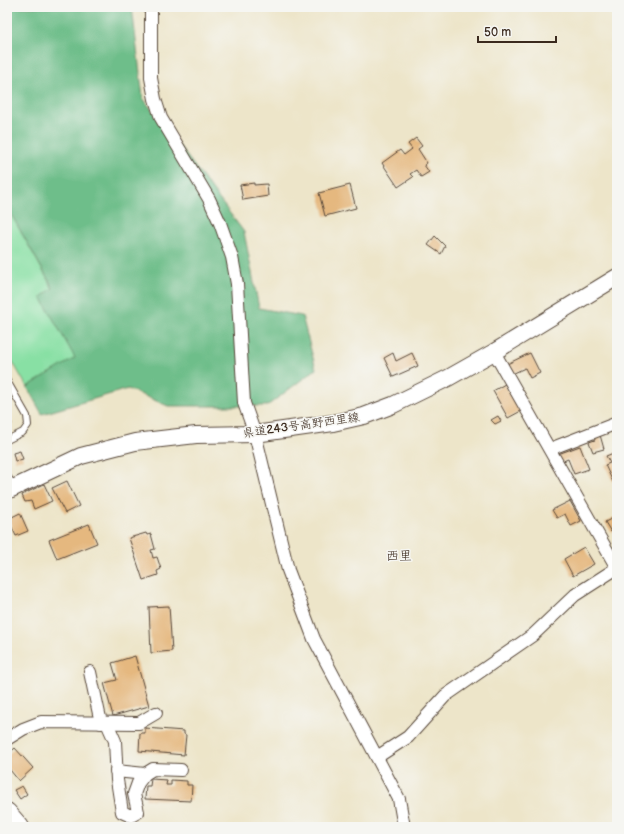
<svg xmlns="http://www.w3.org/2000/svg" width="624" height="834" viewBox="0 0 624 834" font-family="'Balsamiq Sans','Klee One',sans-serif">
  <style>
    .green { fill: #88e0a4; stroke: #628561 }
    .forest { fill: #6ebe8a; stroke: #547454 }
    .building { fill: #e5b87f }
    .lines { fill: none; stroke-linecap: round; stroke-linejoin: round }
    .lane-casing { stroke: #564638; stroke-width: 8 }
    .street-casing { stroke: #564638; stroke-width: 14 }
    .secondary-casing { stroke: #564638; stroke-width: 18 }
    .primary-casing { stroke: #564638; stroke-width: 20 }
    .lane { stroke: #fff; stroke-width: 6 }
    .street { stroke: #fff; stroke-width: 12 }
    .secondary { stroke: #fff; stroke-width: 16 }
    .primary { stroke: #fff; stroke-width: 18 }
    .labels { text-anchor: middle; stroke-width: 3; stroke-linejoin: round; paint-order: stroke }
    .street-label { font-size: 12px; fill: #3b2a1e; stroke: #f6f6f2 }
    .neighbourhood-label { font-size: 13px; fill: #3b2a1e; stroke: #f6f6f2 }
  </style>
  <rect width="100%" height="100%" fill="#f6f6f2"/>
  <filter id="ink" filterUnits="userSpaceOnUse"><feTurbulence type="fractalNoise" baseFrequency=".025" numOctaves="2"/><feDisplacementMap in="SourceGraphic" scale="8" xChannelSelector="R" yChannelSelector="G"/><feConvolveMatrix kernelMatrix="1 2 1 2 8 2 1 2 1" color-interpolation-filters="sRGB"/></filter>
  <filter id="wash" filterUnits="userSpaceOnUse"><feTurbulence type="fractalNoise" baseFrequency=".012" numOctaves="4" result="noise"/><feDisplacementMap in="SourceGraphic" scale="16" xChannelSelector="R" yChannelSelector="G"/><feGaussianBlur stdDeviation="0.9" result="paint"/><feColorMatrix in="noise" values="0 0 0 0 0 0 0 0 0 0 0 0 0 0 0 0 0 1.4 0 .05"/><feComposite in="paint" operator="in"/></filter>
  <g filter="url(#wash)">
    <rect width="100%" height="100%" fill="#ede5c9"/>
    <path class="green" d="M7,207L53,289L41,297L76,358L27,387L7,352Z"/>
    <path class="forest" d="M7,7H132L143,98L244,232L259,308L302,316L316,369L267,406H168L128,389L42,414L27,387L75,358L41,297L53,288L7,207Z"/>
    <g id="blocks">
      <g class="building">
        <path d="M416,138L422,146L418,149L427,163L424,165L429,172L421,177L416,170L410,174L413,177L398,187L382,163L400,150L404,155L412,149L408,144Z"/>
        <path d="M254,183V185L267,184L268,196L243,200L240,185Z"/>
        <path d="M350,185L356,208L325,216L319,193Z"/>
        <path d="M435,236L445,246L441,254L428,245Z"/>
        <path d="M393,353L396,361L412,353L418,366L393,377L384,358Z"/>
        <path d="M530,353L540,373L530,378L525,368L512,374L507,364Z"/>
        <path d="M505,384L521,411L508,418L493,391Z"/>
        <path d="M7,412L12,424L7,426Z"/>
        <path d="M498,416L501,421L495,424L491,420Z"/>
        <path d="M600,435L604,449L593,452L589,442L595,440L594,437Z"/>
        <path d="M580,446L589,469L574,474L568,459L561,462L558,454Z"/>
        <path d="M20,451L23,459L15,461L13,453Z"/>
        <path d="M616,452L617,480L613,482L605,465L610,463L606,456Z"/>
        <path d="M67,481L79,506L65,513L52,488Z"/>
        <path d="M44,484L52,501L34,509L31,501L25,502L22,495Z"/>
        <path d="M570,501L581,521L571,526L565,514L557,518L552,510Z"/>
        <path d="M20,513L28,531L16,536L8,519Z"/>
        <path d="M617,516V529L611,532L605,522Z"/>
        <path d="M89,524L97,543L57,559L49,540Z"/>
        <path d="M146,533L147,535L151,534L155,549L151,550L153,558L157,557L161,569L157,571L158,575L143,580L129,538Z"/>
        <path d="M584,547L594,564L573,576L564,559Z"/>
        <path d="M169,606L172,651L151,653L149,607Z"/>
        <path d="M135,656L149,706L113,716L104,683L117,680L112,663Z"/>
        <path d="M145,728L184,731V734L186,735L184,755L139,751L140,733H145Z"/>
        <path d="M15,748L33,768L19,781L10,770L7,772V755Z"/>
        <path d="M151,779L167,780L166,785H171V780L187,781V785H192L191,801L145,799L146,786H150Z"/>
        <path d="M22,786L27,794L20,799L14,790Z"/>
      </g>
    </g>
  </g>
  <g filter="url(#ink)">
    <use href="#blocks" fill-opacity="0" stroke="#564638" stroke-width="1"/>
    <g class="lines">
      <g class="lane-casing">
        <g id="lane">
          <path d="M7,381L27,416L28,425L23,432L7,440"/>
          <path d="M7,476L14,486"/>
        </g>
      </g>
      <g class="street-casing">
        <g id="street">
          <path d="M151,7V78L155,99L161,118L209,199L220,223L232,257L237,284L244,403L255,434L288,570L314,639L399,799L404,827"/>
          <path d="M494,352L617,568"/>
          <path d="M550,449L617,423"/>
          <path d="M90,672L101,723"/>
          <path d="M107,723L115,741L117,780L122,812L131,816L138,812L134,794L138,783L145,774L153,769L181,770"/>
          <path d="M7,739L23,729L41,722L139,723L156,713"/>
          <path d="M377,757L408,737L445,696L533,635L575,595L617,568"/>
          <path d="M116,771L145,774"/>
        </g>
      </g>
      <g class="secondary-casing">
        <path id="secondary" d="M7,491L81,456L135,442L196,435L255,434L333,423L364,416L393,405L448,378L494,352L617,277"/>
      </g>
      <g class="primary-casing">
        <path id="primary" d="M7,812L20,827"/>
      </g>
      <use href="#lane" class="lane"/>
      <use href="#street" class="street"/>
      <use href="#secondary" class="secondary"/>
      <use href="#primary" class="primary"/>
    </g>
  </g>
  <g class="labels">
    <g class="street-label">
      <text transform="translate(301 425) rotate(-8)" y="4">県道243号高野西里線</text>
    </g>
    <g class="neighbourhood-label">
      <text x="399" y="560">西里</text>
    </g>
  </g>
  <rect width="624" height="834" fill="none" stroke="#f6f6f2" stroke-width="24"/>
  <path d="M478 36v6h78v-6" fill="none" stroke="#3b2a1e" stroke-width="2"/>
  <text x="484" y="36" font-size="12" fill="#3b2a1e" stroke="#f6f6f2" stroke-width="3" paint-order="stroke">50 m</text>
</svg>
